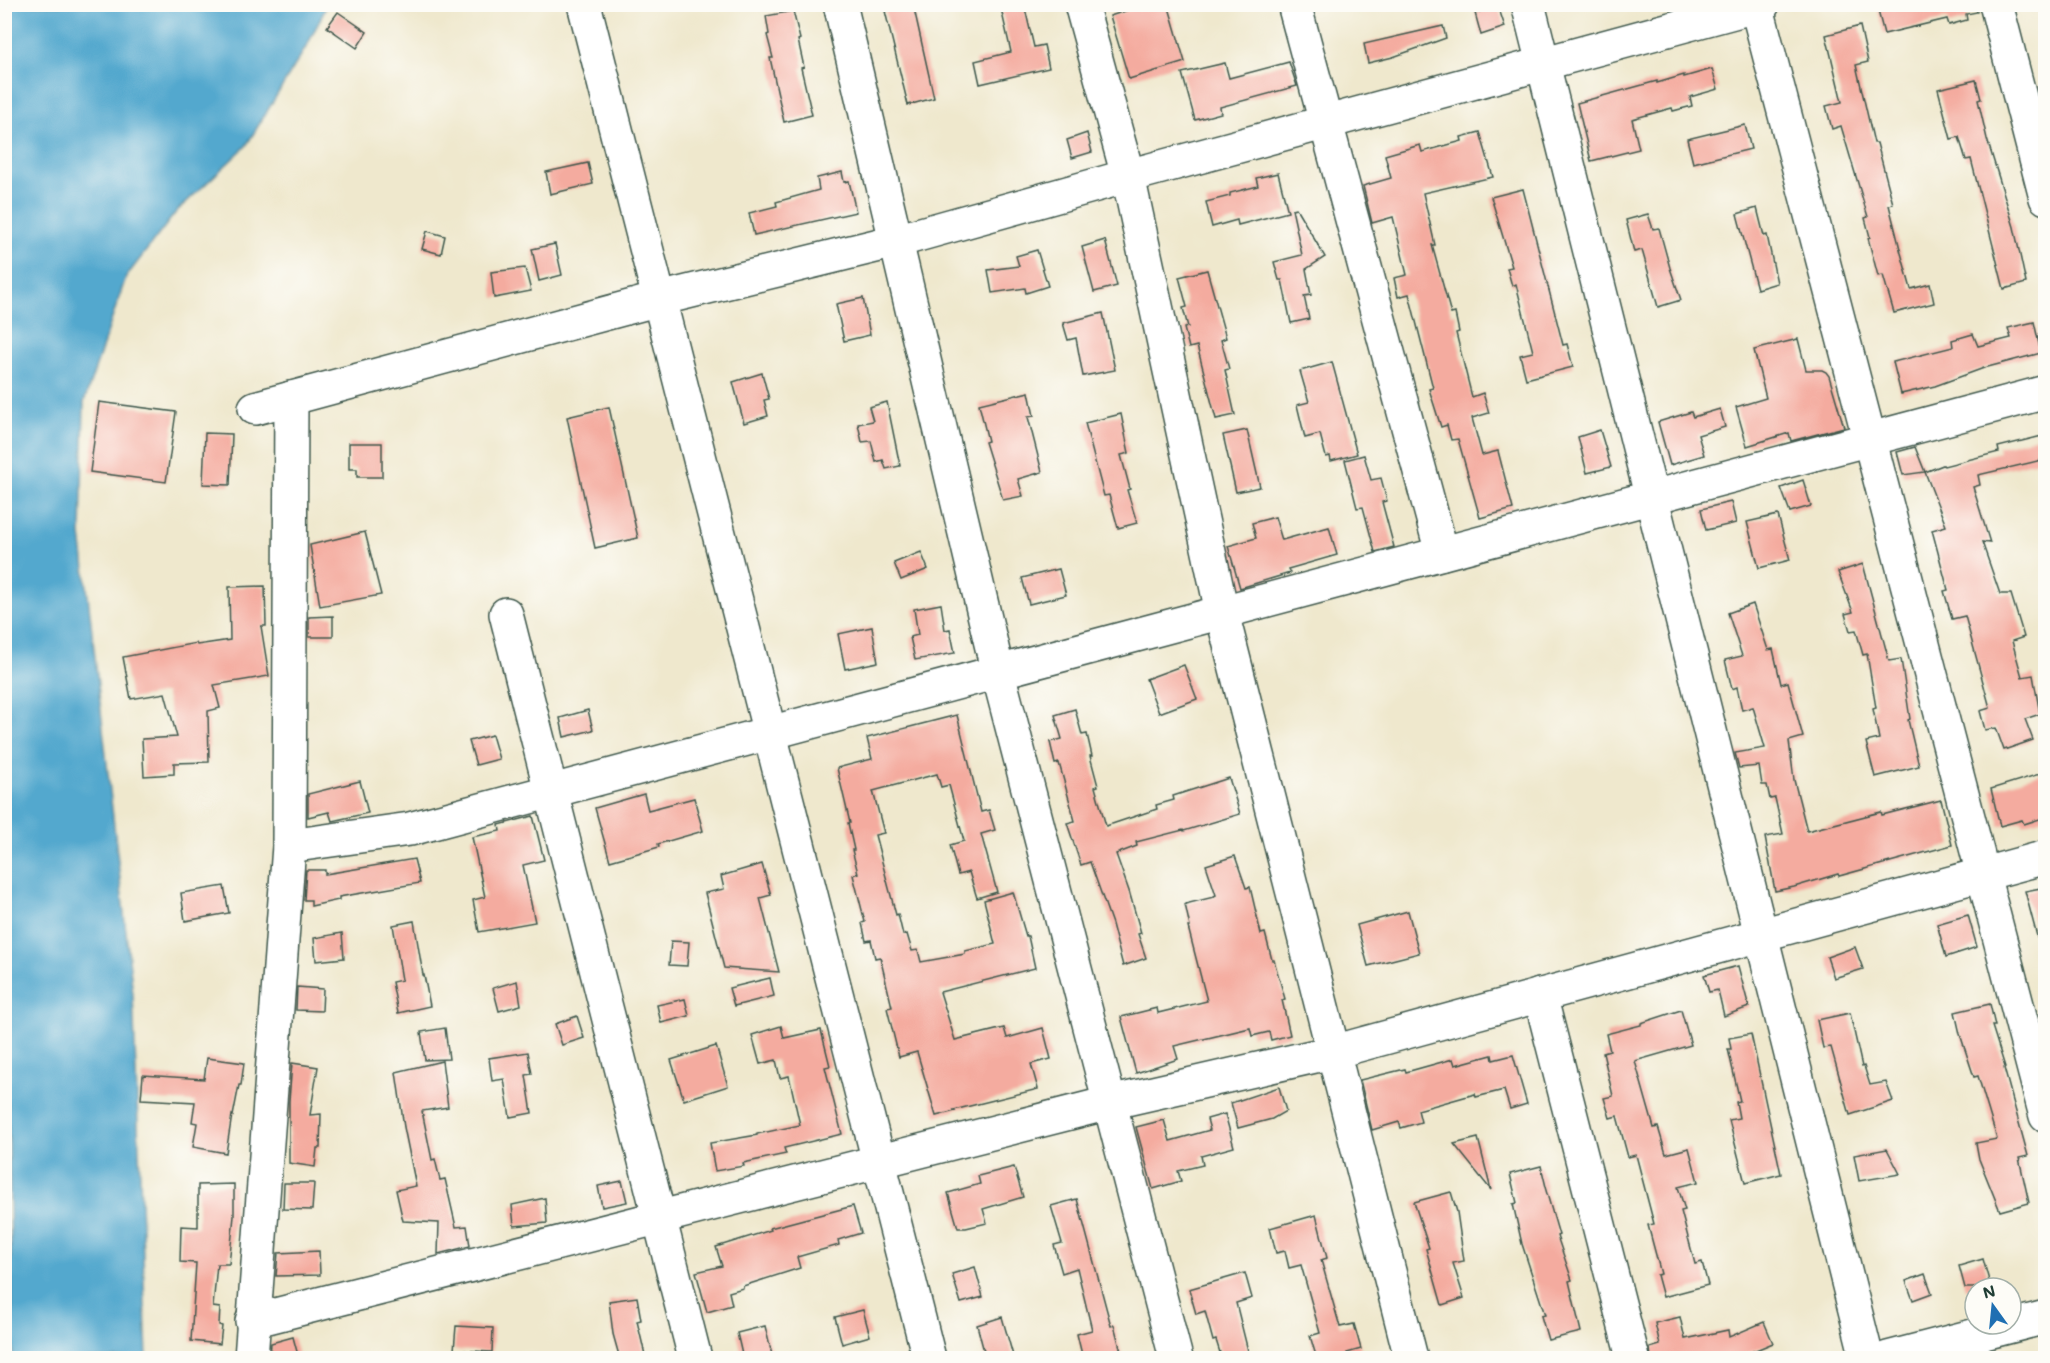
<svg xmlns="http://www.w3.org/2000/svg" width="2050" height="1363" viewBox="0 0 2050 1363" font-family="Mali,sans-serif">
  <style>
    .water { fill: #52a8ce; stroke: #387281; stroke-width: 1.5 }
    .building { fill: #f4ab9f }
    .lines { fill: none; stroke-linecap: round; stroke-linejoin: round }
    .minor-casing { stroke: #3e574b; stroke-width: 36 }
    .minor { stroke: #fff; stroke-width: 33 }
  </style>
  <rect width="100%" height="100%" fill="#fdfcf7"/>
  <filter id="ink" filterUnits="userSpaceOnUse"><feTurbulence type="fractalNoise" baseFrequency=".0167" numOctaves="2"/><feDisplacementMap in="SourceGraphic" scale="12" xChannelSelector="R" yChannelSelector="G"/><feConvolveMatrix kernelMatrix="1 2 1 2 8 2 1 2 1" color-interpolation-filters="sRGB"/></filter>
  <filter id="wash" filterUnits="userSpaceOnUse"><feTurbulence type="fractalNoise" baseFrequency=".008" numOctaves="4" result="noise"/><feDisplacementMap in="SourceGraphic" scale="24" xChannelSelector="R" yChannelSelector="G"/><feGaussianBlur stdDeviation="1.35" result="paint"/><feColorMatrix in="noise" values="0 0 0 0 0 0 0 0 0 0 0 0 0 0 0 0 0 1.4 0 .05"/><feComposite in="paint" operator="in"/></filter>
  <g filter="url(#wash)">
    <rect width="100%" height="100%" fill="#efe8cd"/>
    <path class="water" d="M4,5H327L308,44L246,146L176,212L126,277L84,402L81,534L133,994L147,1358H13L8,1104L4,1093Z"/>
    <g id="blocks">
      <g class="building">
        <path d="M913,4L934,98L908,105L885,11Z"/>
        <path d="M1000,4H1024L1034,47L1044,45L1049,68L980,84L975,61L1011,52Z"/>
        <path d="M1147,4H1168L1185,62L1129,79L1110,16Z"/>
        <path d="M1889,4H1976L1977,12L1966,14L1967,20L1949,25L1947,19L1884,34L1877,7Z"/>
        <path d="M1498,6L1505,27L1481,35L1475,13Z"/>
        <path d="M793,11L800,39L798,40L804,67L801,68L812,115L784,122L770,58H773L767,35L769,34L766,16Z"/>
        <path d="M338,12L367,32L357,48L327,27Z"/>
        <path d="M1443,26L1446,38L1393,57L1368,63L1364,44Z"/>
        <path d="M1860,26L1868,62L1856,65L1874,143H1877L1893,204L1889,205L1901,253L1911,289L1930,284L1934,303L1894,313L1883,275L1878,276L1868,238L1870,237L1865,218L1868,217L1841,126L1832,129L1826,106L1842,102L1826,35Z"/>
        <path d="M1289,62L1297,86L1220,107L1221,113L1195,120L1182,73L1225,63L1229,78Z"/>
        <path d="M1712,69L1718,89L1690,97L1692,106L1673,111L1672,108L1632,119L1639,149L1591,161L1577,103L1657,81V83L1684,75V77Z"/>
        <path d="M1976,80L1981,99L1978,100L1987,139L2014,227L2026,283L2004,289L1971,159L1966,160L1959,137L1951,139L1938,89Z"/>
        <path d="M1745,125L1751,149L1693,163L1687,139Z"/>
        <path d="M1480,132L1493,177L1423,193L1435,245H1432L1451,314L1455,313L1459,332L1456,333L1472,397L1483,393L1489,413L1472,418L1482,455L1498,451L1513,509L1480,518L1458,439L1451,440L1447,425L1441,427L1429,389L1433,388L1409,294L1398,297L1394,278L1407,275L1393,217L1372,223L1363,186L1391,178L1385,155L1420,145L1422,152L1462,141L1461,137Z"/>
        <path d="M1087,133L1092,152L1072,158L1067,140Z"/>
        <path d="M588,163L593,184L550,194L546,172Z"/>
        <path d="M842,172L844,182L849,181L856,212L754,235L749,213L777,206L776,202L819,190L817,178Z"/>
        <path d="M1278,173L1288,212L1238,225L1237,220L1212,227L1206,202L1230,196V193L1258,186L1256,178Z"/>
        <path d="M1523,189L1563,345L1567,344L1573,367L1526,379L1520,355L1533,352L1516,284L1512,286L1507,268L1512,267L1491,197Z"/>
        <path d="M1296,208L1325,257L1306,269L1311,295L1304,296L1309,319L1291,323L1282,280H1279L1274,262L1302,255L1292,209Z"/>
        <path d="M1757,208L1764,236L1767,235L1777,283L1757,289L1737,214Z"/>
        <path d="M1648,214L1653,229L1659,228L1670,268L1681,300L1658,307L1642,250L1634,252L1626,220Z"/>
        <path d="M427,231L445,236L441,254L422,249Z"/>
        <path d="M1105,240L1117,286L1094,292L1082,247Z"/>
        <path d="M555,244L562,275L539,281L532,249Z"/>
        <path d="M1037,250L1048,286L1026,293L1025,288L992,293L988,270L1019,266L1016,256Z"/>
        <path d="M525,268L531,291L494,298L491,272Z"/>
        <path d="M1207,270L1226,338L1221,340L1229,369L1225,370L1235,415L1216,419L1197,346L1189,348L1184,328L1188,327L1183,308L1187,307L1179,277Z"/>
        <path d="M863,298L870,335L844,341L836,304Z"/>
        <path d="M1103,313L1115,370L1083,376L1076,338L1068,340L1063,323Z"/>
        <path d="M2034,322L2041,353L1984,368L1935,386L1901,394L1893,362L1953,347L1952,340L1973,334L1978,346L2011,338L2008,328Z"/>
        <path d="M1798,339L1806,370H1822L1826,372L1829,376L1844,427L1791,441L1789,433L1747,446L1736,407L1766,398L1754,350Z"/>
        <path d="M1332,362L1357,454L1331,461L1330,456L1326,457L1320,434L1305,438L1297,405L1309,402L1300,371Z"/>
        <path d="M762,373L769,399L764,400L768,416L744,423L733,382Z"/>
        <path d="M1029,392L1034,416L1028,417L1042,472L1018,479L1023,496L1003,500L985,442L988,441L979,404Z"/>
        <path d="M99,402L176,412L166,482L90,472Z"/>
        <path d="M887,402L900,466L886,469L883,460L876,462L871,441L862,442L858,424L873,421L869,407Z"/>
        <path d="M609,407L638,538L595,548L567,417Z"/>
        <path d="M1720,409L1725,427L1698,435L1704,455L1670,465L1658,422L1691,412L1693,417Z"/>
        <path d="M1121,414L1129,453L1121,455L1130,489L1127,490L1137,523L1118,528L1109,495L1104,496L1085,423Z"/>
        <path d="M1247,430L1260,487L1236,492L1223,435Z"/>
        <path d="M1600,430L1611,467L1587,473L1578,437Z"/>
        <path d="M205,433L232,434L230,485L203,484Z"/>
        <path d="M2046,435V459L1978,475L1980,485L1973,487L1990,543L1982,542L2000,594H2011L2024,637L2012,641L2022,677L2033,675L2040,714L2025,719L2033,740L2004,750L1996,728L1985,730L1980,711L1990,708L1965,616L1952,619L1944,591L1948,590L1932,530L1946,526L1925,472L1943,465L1944,466L1999,452L1998,447Z"/>
        <path d="M349,443H382V477H357V469H349Z"/>
        <path d="M1915,447L1925,472L1903,475L1897,452Z"/>
        <path d="M1364,455L1371,480L1381,478L1387,501L1382,502L1394,547L1375,552L1363,507L1357,508L1345,460Z"/>
        <path d="M1803,480L1811,506L1790,512L1781,488Z"/>
        <path d="M1731,502L1736,523L1706,530L1701,509Z"/>
        <path d="M1778,515L1790,560L1759,568L1747,522Z"/>
        <path d="M1275,517L1282,540L1329,527L1337,555L1288,569L1290,573L1240,588L1228,546L1256,538L1252,523Z"/>
        <path d="M365,532L381,595L320,606L310,545Z"/>
        <path d="M921,552L928,569L901,580L894,563Z"/>
        <path d="M1863,564L1889,661L1901,659L1910,719L1908,720L1919,766L1875,777L1866,742L1879,739L1873,709L1876,708L1867,654L1863,655L1856,630L1850,631L1845,614L1853,612L1838,572Z"/>
        <path d="M1059,569L1066,595L1029,604L1022,578Z"/>
        <path d="M265,586L266,626H261L269,676L214,685L220,708L208,711L209,762L174,763V774L144,776L142,739L177,737L165,693L131,699L123,657L196,643L197,645L230,640L229,587Z"/>
        <path d="M941,604L945,630L950,629L955,653L915,660L910,637L918,635L914,609Z"/>
        <path d="M1753,604L1768,650L1773,649L1781,684L1788,682L1803,737L1789,741L1794,780L1807,831L1881,812L1882,815L1941,800L1952,845L1839,876L1838,874L1794,887L1775,891L1765,837L1783,834L1775,798L1770,799L1767,785H1762L1759,766L1739,768L1735,753L1765,748L1753,707L1742,710L1737,687L1732,689L1725,660L1742,656L1728,613Z"/>
        <path d="M333,616V637H309V617Z"/>
        <path d="M872,627L878,662L845,669L838,634Z"/>
        <path d="M1184,665L1197,699L1159,713L1146,679Z"/>
        <path d="M1075,709L1082,735L1087,734L1092,756H1090L1098,786L1095,787L1106,826L1157,809L1156,805L1174,800L1173,796L1229,778L1240,814L1184,831L1183,830L1136,842L1137,846L1116,854L1129,891L1141,933L1138,934L1146,958L1123,966L1112,924L1090,862L1081,865L1067,823L1075,821L1059,763L1055,764L1050,742L1062,739L1055,715Z"/>
        <path d="M588,710L593,730L564,737L560,718Z"/>
        <path d="M957,715L981,812L989,810L995,830L981,834L997,892L977,898L969,872L958,875L950,845L964,841L949,785L941,787L937,774L873,791L884,833L875,835L896,915L898,914L903,935L907,934L912,951L918,950L921,962L965,954V951L995,944L984,900L1013,892L1026,936H1028L1035,968L940,992L955,1040L1004,1028L1007,1038L1043,1028L1051,1059L1031,1064L1038,1089L954,1110L955,1111L936,1116L917,1052L899,1057L887,1008L892,1007L880,957L875,958L871,940L866,941L862,923L865,922L853,875L858,873L852,850H854L848,823H850L837,768L872,759L867,738Z"/>
        <path d="M492,735L499,759L476,765L469,741Z"/>
        <path d="M2046,772V817L2024,824L2022,820L2000,826L1991,789Z"/>
        <path d="M360,781L368,813L332,821L329,812L308,817V794Z"/>
        <path d="M644,794L648,810L694,798L703,831L658,844L659,847L610,861L595,808Z"/>
        <path d="M533,816L544,860L523,865L535,922L479,932L473,900L485,897L472,837L500,831L499,825Z"/>
        <path d="M1235,856L1246,888L1250,887L1261,934L1265,933L1272,960H1274L1285,999L1282,1000L1290,1035L1271,1040L1269,1032L1252,1036L1250,1028L1174,1046L1178,1059L1136,1073L1121,1017L1157,1008L1158,1013L1207,1001L1188,927H1190L1185,904L1214,897V896L1216,895L1206,865Z"/>
        <path d="M414,859L420,883L339,897V900L311,906V900H304L306,870H325V874Z"/>
        <path d="M762,864L771,895L760,898L779,972L724,968L705,893L724,889L721,876Z"/>
        <path d="M224,886L229,913L185,921L181,893Z"/>
        <path d="M2046,887V943L2039,944L2025,891Z"/>
        <path d="M1408,911L1419,953L1368,966L1357,925Z"/>
        <path d="M1968,915L1977,947L1946,957L1937,924Z"/>
        <path d="M414,921L423,975H424L430,1006L398,1013L392,982L402,980L393,925Z"/>
        <path d="M342,933L344,958L316,961L314,938Z"/>
        <path d="M671,941L689,942L687,966L669,965Z"/>
        <path d="M1855,947L1863,969L1834,978L1827,957Z"/>
        <path d="M1738,966L1749,1007L1724,1016L1718,990L1709,992L1704,975Z"/>
        <path d="M770,978L774,996L734,1006L729,988Z"/>
        <path d="M517,981L521,1005L499,1011L493,988Z"/>
        <path d="M297,987L323,989L322,1011L296,1010Z"/>
        <path d="M685,999L689,1016L661,1023L657,1005Z"/>
        <path d="M1990,1004L1995,1026H1992L2005,1067L2004,1068L2028,1156L2019,1158L2029,1203L2000,1211L1979,1159L1976,1143L1997,1139L1978,1076L1974,1077L1960,1034L1955,1012Z"/>
        <path d="M1681,1010L1691,1045L1635,1061L1654,1128L1658,1127L1666,1154L1689,1148L1698,1182L1678,1187L1685,1210L1681,1211L1695,1264L1702,1262L1708,1285L1663,1297L1657,1275L1661,1274L1648,1225L1654,1224L1636,1155L1628,1157L1617,1116L1610,1118L1604,1098L1613,1096L1603,1053L1610,1051L1606,1034L1641,1025V1023Z"/>
        <path d="M1850,1013L1862,1067L1864,1066L1870,1085L1886,1082L1893,1101L1850,1115L1831,1047L1823,1048L1817,1020Z"/>
        <path d="M577,1016L584,1038L562,1045L555,1024Z"/>
        <path d="M781,1026L784,1038L821,1030L830,1066L825,1067L842,1134L784,1148L786,1154L743,1163L744,1166L715,1171L710,1143L757,1135V1134L800,1125L789,1076L780,1078L776,1060L760,1064L752,1035Z"/>
        <path d="M445,1028L449,1059L425,1060L421,1032Z"/>
        <path d="M1751,1034L1781,1174L1745,1183L1729,1120L1739,1118L1736,1102L1740,1101L1728,1049H1731L1729,1038Z"/>
        <path d="M716,1046L728,1086L684,1100L671,1060Z"/>
        <path d="M528,1052L532,1074L526,1075L532,1113L510,1117L504,1079L492,1081L489,1058Z"/>
        <path d="M1492,1055L1493,1060L1513,1055L1527,1104L1510,1109L1504,1090L1476,1097L1475,1094L1418,1110L1421,1122L1401,1128L1399,1122L1372,1130L1360,1080L1405,1069L1406,1072L1453,1059L1455,1065Z"/>
        <path d="M207,1058L244,1063L241,1085H239L233,1116L232,1115L226,1153L193,1147L197,1123L192,1122L195,1102L141,1099L143,1075L204,1079Z"/>
        <path d="M442,1061L448,1107L422,1111L432,1160L435,1159L440,1180L445,1179L456,1227L467,1226L470,1246L438,1254L439,1223L403,1221L396,1190L416,1186L404,1127L396,1072Z"/>
        <path d="M292,1063L318,1067L310,1115L321,1114L320,1148H317L315,1167L289,1163V1101Z"/>
        <path d="M1279,1087L1286,1111L1272,1119L1238,1128L1231,1103Z"/>
        <path d="M1225,1114L1234,1147L1201,1156L1203,1165L1178,1171L1181,1181L1153,1189L1136,1127L1164,1120L1170,1141L1210,1130L1207,1119Z"/>
        <path d="M1478,1138L1491,1190L1454,1144Z"/>
        <path d="M1887,1149L1900,1174L1859,1181L1854,1155Z"/>
        <path d="M1541,1166L1546,1187H1545L1559,1235L1557,1236L1572,1280L1569,1281L1581,1332L1548,1340L1541,1316L1545,1315L1522,1244L1513,1204L1517,1203L1510,1174Z"/>
        <path d="M1014,1167L1023,1197L983,1209L987,1223L966,1228H958L948,1193L980,1184L978,1176Z"/>
        <path d="M622,1181L627,1202L602,1207L598,1186Z"/>
        <path d="M284,1183H314L312,1210L283,1209Z"/>
        <path d="M234,1184V1216L229,1264H217L213,1307L220,1308L219,1325L222,1326L220,1344L191,1341L196,1263L180,1262L181,1226L198,1227V1185Z"/>
        <path d="M1451,1192L1457,1212L1464,1261L1453,1263L1464,1298L1442,1305L1426,1249L1429,1248L1414,1202Z"/>
        <path d="M545,1198L547,1223L514,1226L512,1205Z"/>
        <path d="M1077,1199L1111,1326L1114,1325L1123,1359H1083L1077,1334L1092,1330L1077,1268L1062,1273L1054,1245L1062,1243L1051,1206Z"/>
        <path d="M853,1206L861,1233L838,1240L839,1245L797,1257L800,1268L743,1286V1288L729,1292L732,1305L707,1312L696,1272L722,1266L716,1247L771,1230L770,1228Z"/>
        <path d="M1316,1215L1327,1258L1321,1260L1340,1327L1354,1324L1361,1349L1347,1353L1349,1359H1317L1310,1336L1320,1333L1301,1265L1289,1268L1285,1251L1276,1253L1270,1228Z"/>
        <path d="M319,1251L320,1275L276,1276L278,1253Z"/>
        <path d="M1983,1259L1991,1288H1965L1959,1266Z"/>
        <path d="M975,1267L983,1297L961,1303L952,1274Z"/>
        <path d="M1245,1273L1252,1298L1236,1303L1250,1359H1222L1216,1340L1213,1341L1205,1311L1196,1314L1189,1289Z"/>
        <path d="M1925,1274L1932,1293L1913,1300L1906,1281Z"/>
        <path d="M637,1297L641,1320L637,1321L646,1359H620L613,1334L609,1301Z"/>
        <path d="M863,1310L870,1336L842,1344L835,1317Z"/>
        <path d="M1002,1317L1014,1359H986L977,1325Z"/>
        <path d="M1680,1317L1685,1339L1728,1330L1729,1337L1764,1322L1773,1343L1734,1359H1651L1650,1348L1660,1345L1655,1323Z"/>
        <path d="M456,1326L493,1328L492,1352L454,1350Z"/>
        <path d="M765,1326L773,1359H743L737,1333Z"/>
        <path d="M293,1337L299,1359H270L271,1343Z"/>
      </g>
    </g>
  </g>
  <g filter="url(#ink)">
    <use href="#blocks" fill-opacity="0" stroke="#3e574b" stroke-width="1.5"/>
    <g class="lines">
      <g class="minor-casing">
        <g id="minor">
          <path d="M584,4L929,1358"/>
          <path d="M840,4L997,669L1176,1358"/>
          <path d="M1081,4L1128,176L1223,617L1411,1358"/>
          <path d="M1294,4L1442,553"/>
          <path d="M1528,4L1867,1358"/>
          <path d="M1756,4L2046,1116"/>
          <path d="M1996,4L2046,198"/>
          <path d="M255,408L659,299L896,241L1128,176L1763,4"/>
          <path d="M506,614L695,1358"/>
          <path d="M289,846L410,829L2046,392"/>
          <path d="M1540,995L1633,1358"/>
          <path d="M252,1321L1109,1103L1333,1052L2046,857"/>
          <path d="M251,1358L289,846L291,398"/>
          <path d="M1888,1358L2046,1317"/>
        </g>
      </g>
      <use href="#minor" class="minor"/>
    </g>
  </g>
  <rect width="2050" height="1363" fill="none" stroke="#fdfcf7" stroke-width="24"/>
  <g transform="translate(1993 1306) rotate(345)"><circle r="28" fill="#fdfcf7" stroke="#a4b0a9" stroke-width="1.5"/>
  <path d="M0-4.5L10 22L0 15L-10 22Z" fill="#1f6fb2"/>
  <text y="-9" font-size="16" font-weight="bold" text-anchor="middle" fill="#1f3d34">N</text>
  </g>
</svg>
